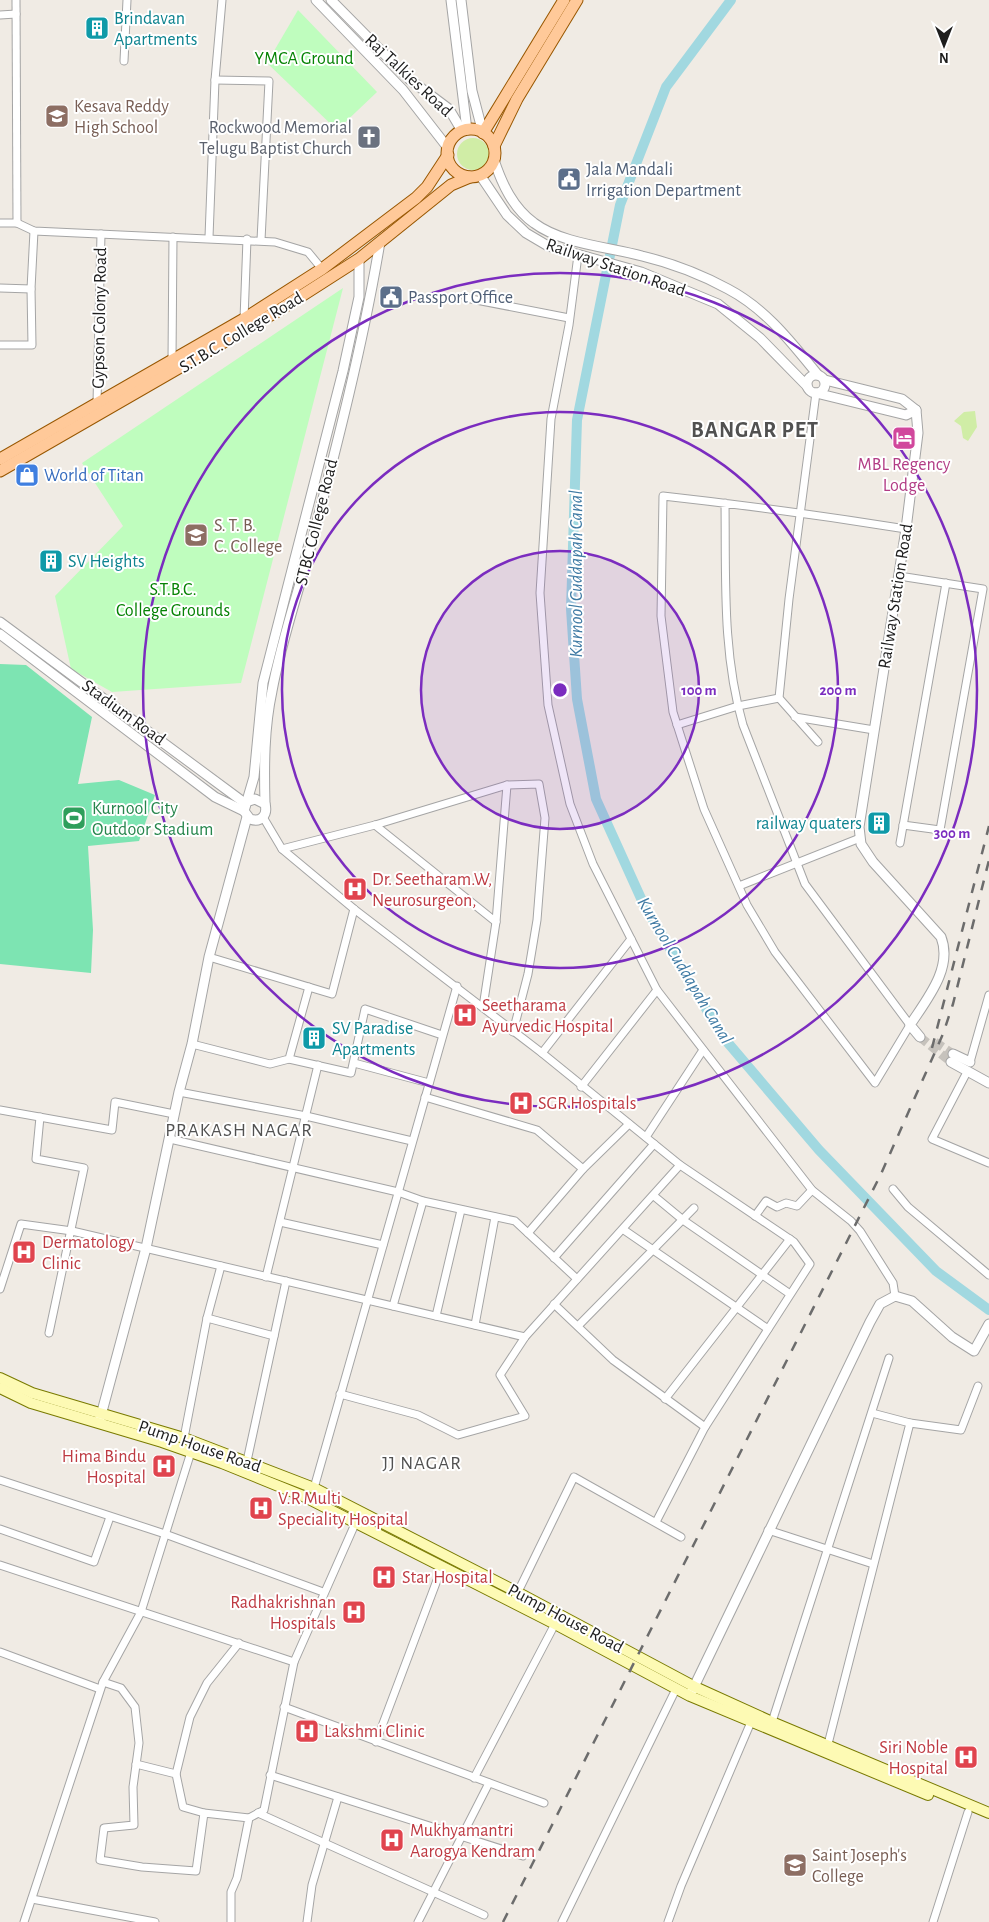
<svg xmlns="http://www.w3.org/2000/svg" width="989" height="1922" viewBox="0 0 989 1922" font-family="'Alegreya Sans',sans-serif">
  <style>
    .grass { fill: #d0eda6 }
    .park { fill: #bffdbe }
    .pitch { fill: #7de4b2 }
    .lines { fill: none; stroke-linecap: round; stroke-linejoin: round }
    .canal { stroke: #a1d8e0; stroke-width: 10 }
    .tertiary-tunnel { stroke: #c6c2bc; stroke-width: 9; stroke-dasharray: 9 4.5; stroke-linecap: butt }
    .minor-casing { stroke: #a5a5a5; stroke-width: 9 }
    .tertiary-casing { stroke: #a5a5a5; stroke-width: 11 }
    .secondary-casing { stroke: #797a00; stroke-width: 12 }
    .primary-casing { stroke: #985700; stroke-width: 13 }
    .minor { stroke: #fff; stroke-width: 7 }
    .tertiary { stroke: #fff; stroke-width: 9 }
    .secondary { stroke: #fdfab4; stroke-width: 10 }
    .primary { stroke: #ffc999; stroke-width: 11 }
    .rail { stroke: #6c6c6c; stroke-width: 2.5; stroke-dasharray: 10 10; stroke-linecap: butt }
    .ring { fill: none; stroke: #7b2cbf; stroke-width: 2.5 }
    .labels { text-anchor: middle; stroke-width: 4; stroke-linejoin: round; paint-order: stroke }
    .culture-label { font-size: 18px; fill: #0d838f; stroke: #fff; text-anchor: start }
    .park-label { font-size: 18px; fill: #068305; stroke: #fff }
    .street-label { font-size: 18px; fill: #1e1e1e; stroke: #fff }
    .education-label { font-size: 18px; fill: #785e54; stroke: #fff; text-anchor: start }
    .worship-label { font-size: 18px; fill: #5b616d; stroke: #fff; text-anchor: end }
    .service-label { font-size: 18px; fill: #4e5e75; stroke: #fff; text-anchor: start }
    .hotel-label { font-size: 18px; fill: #b23c85; stroke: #fff }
    .shop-label { font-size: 18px; fill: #366cbe; stroke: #fff; text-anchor: start }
    .leisure-label { font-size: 18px; fill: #27864d; stroke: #fff; text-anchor: start }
    .health-label { font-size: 18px; fill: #be3a42; stroke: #fff; text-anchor: start }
    .water-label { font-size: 19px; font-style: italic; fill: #407ba4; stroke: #fff }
    .neighbourhood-label { font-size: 19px; letter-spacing: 1px; fill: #515151; stroke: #fff }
    .district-label { font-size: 22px; font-weight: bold; letter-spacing: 1px; fill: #515151; stroke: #fff }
    .centre { fill: #7b2cbf; stroke: #fff; stroke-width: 2.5 }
    .ring-label { font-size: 15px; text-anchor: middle; font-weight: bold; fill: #7b2cbf; stroke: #fff; stroke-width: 4; stroke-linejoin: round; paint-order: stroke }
  </style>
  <rect width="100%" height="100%" fill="#f0ebe4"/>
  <g class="grass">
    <circle cx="473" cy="154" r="16"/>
    <path d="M975,411L977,427L968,441L963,438L961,426L954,421L964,412Z"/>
  </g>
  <g class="park">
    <path d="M298,10L377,92L337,130L267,63Z"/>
    <path d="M343,288L241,683L112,692L71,669L55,596L123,526L82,463Z"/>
  </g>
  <path class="pitch" d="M0,664L26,665L92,717L78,784L119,780L155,795L139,841L88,846L93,930L91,973L0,964Z"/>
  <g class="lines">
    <path class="canal" d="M731,0L666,87L620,205L577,420L571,609L577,699L596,799L644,905L723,1037L819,1150L936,1271L989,1310"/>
    <g class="tertiary-tunnel">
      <path d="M920,1037L951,1062"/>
      <path d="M935,1042L953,1054"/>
    </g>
    <g class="minor-casing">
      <g id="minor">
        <path d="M16,0L17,223"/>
        <path d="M0,15L16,14"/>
        <path d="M124,61L127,0"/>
        <path d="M215,80L269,81L261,240"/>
        <path d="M0,223H17L34,231L275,242L308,252L322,269"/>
        <path d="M209,237L215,80L222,0"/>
        <path d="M578,255L569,325L551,419L540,593L548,705L570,804L593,864L657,990L812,1190L851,1221L860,1231L893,1283L895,1296"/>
        <path d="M0,288L31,289L34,231"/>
        <path d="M466,298L569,318"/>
        <path d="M244,319L247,239"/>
        <path d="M0,345H32L31,289"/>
        <path d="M172,360L173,237"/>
        <path d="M816,393L789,599L779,698L818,742"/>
        <path d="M97,403L101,234"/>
        <path d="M725,503C726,577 722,653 743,725L805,884L910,1025L875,1083L775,952L747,905L704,809L673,712L661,616L663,496C744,505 825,516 906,529"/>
        <path d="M899,576L983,589L940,830L903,825"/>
        <path d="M795,717L874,730"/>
        <path d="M677,725L738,706L779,698"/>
        <path d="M263,817L282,849L354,909L542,1053L680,1165L794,1242L810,1264L705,1427"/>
        <path d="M375,825L496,922"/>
        <path d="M900,843L946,583"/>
        <path d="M282,849L375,825L507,785L539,784L545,818L537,920L528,974L513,1032"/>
        <path d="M739,886L860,838"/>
        <path d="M209,957L332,994L354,909"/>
        <path d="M483,1007L496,922L507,785"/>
        <path d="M192,1044L270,1064L289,1059L309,987"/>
        <path d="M542,1053L631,939"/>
        <path d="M289,1059L351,1073L365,1009L442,1035"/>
        <path d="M970,1062L989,995"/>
        <path d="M354,1063L429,1083"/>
        <path d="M967,1072L932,1139L989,1163"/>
        <path d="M581,1087L657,990"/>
        <path d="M179,1092L306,1116L412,1141"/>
        <path d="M425,1097L537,1130L583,1169L528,1233"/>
        <path d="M0,1110L112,1130L115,1102L174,1114"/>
        <path d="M40,1117L36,1159L84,1168L49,1333"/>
        <path d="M646,1137L703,1050"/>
        <path d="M170,1139L398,1192L423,1201L515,1221L577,1279"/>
        <path d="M583,1169L629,1124"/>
        <path d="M893,1189L908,1207L989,1275"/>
        <path d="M654,1196L683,1220L790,1294"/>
        <path d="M755,1216L766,1201L777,1207L786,1203L797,1206L812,1190"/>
        <path d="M280,1222L383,1245"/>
        <path d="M624,1230L768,1329"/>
        <path d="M554,1258L654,1144"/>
        <path d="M266,1277L318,1065"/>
        <path d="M0,1289L21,1224L72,1231L525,1337"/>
        <path d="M554,1304L613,1360L705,1427L656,1522"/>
        <path d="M393,1306L423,1201"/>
        <path d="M436,1316L461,1210"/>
        <path d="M207,1318L274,1336"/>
        <path d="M475,1325L495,1217"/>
        <path d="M578,1326L694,1208"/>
        <path d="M340,1394L418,1415L458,1435L525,1416L500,1375L525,1337L680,1165"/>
        <path d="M665,1399L790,1239"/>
        <path d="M872,1413L910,1423"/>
        <path d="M184,1438L207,1318L221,1266"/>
        <path d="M247,1461L286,1281"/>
        <path d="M0,1480L165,1534L323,1592"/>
        <path d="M314,1488L457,986"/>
        <path d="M0,1529L94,1562L110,1517"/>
        <path d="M768,1530L873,1564"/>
        <path d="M0,1565L294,1662"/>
        <path d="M513,1602L574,1477L681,1537"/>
        <path d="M0,1652L100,1689"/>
        <path d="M103,1682L121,1688L135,1707L139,1743L133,1787L134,1825L104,1828L100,1860L142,1867L196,1871L204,1813L249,1818L237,1878L231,1892V1922"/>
        <path d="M284,1707L544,1803"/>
        <path d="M771,1725L889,1358"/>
        <path d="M376,1742L442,1567"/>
        <path d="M827,1748L910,1423L961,1430L978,1386"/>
        <path d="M136,1764L176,1774L183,1807L204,1813"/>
        <path d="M176,1774L190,1717L207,1683L239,1643"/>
        <path d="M270,1775L523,1856"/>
        <path d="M474,1778L555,1624"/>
        <path d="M258,1813L484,1915"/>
        <path d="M249,1818L264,1810L294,1662L355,1524"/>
        <path d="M32,1899L155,1922"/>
        <path d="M24,1922L103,1682L141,1612L191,1452"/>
        <path d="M307,1922L312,1885L338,1797"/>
        <path d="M418,1922L489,1783"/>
        <path d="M562,1922L676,1689"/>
        <path d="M668,1922L681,1886L751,1722"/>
        <path d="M933,1922L968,1812"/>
      </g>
    </g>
    <g class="tertiary-casing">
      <g id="tertiary">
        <path d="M316,0L403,90L448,148"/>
        <path d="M331,0L409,79L449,109L462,131"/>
        <path d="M451,0L467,130"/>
        <path d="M461,0L472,91L483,133"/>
        <path d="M494,160C502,184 513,208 534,223C562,244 609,247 642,256C671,263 702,275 728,289C766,309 791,342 818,375"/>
        <path d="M480,175L507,215L526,233L548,246L641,272L718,304L760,338L807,386"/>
        <circle cx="816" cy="384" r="9"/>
        <path d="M825,380L902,399L916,410L918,433L906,529L859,827L861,844L873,862L941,937C953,968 927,999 910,1025L920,1037"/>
        <path d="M816,393L906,415L916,410"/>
        <path d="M0,622L246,804"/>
        <path d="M0,634L215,797L244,811"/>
        <path d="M249,801L255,799L265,804C268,815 261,823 250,819L244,811L254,777L263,683L343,371L359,297V259"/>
        <path d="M265,804C264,766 264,728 272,691C281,642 298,593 311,545C337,445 363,344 380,242"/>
        <path d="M953,1054L970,1062"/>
        <path d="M951,1062L989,1083"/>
        <path d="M100,1419L146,1248L179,1092L192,1044L209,957L247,817"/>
        <path d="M692,1691L870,1322L880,1304L895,1296L912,1301L952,1337L974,1351L989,1324"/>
      </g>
    </g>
    <g class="secondary-casing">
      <g id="secondary">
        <path d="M0,1378L32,1393L184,1438L314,1488L517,1592L695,1687L772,1722L989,1813"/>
        <path d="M0,1388L31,1403L162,1442L222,1463L303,1496L555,1624L690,1696L928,1795"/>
      </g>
    </g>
    <g class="primary-casing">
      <g id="primary">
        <circle cx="471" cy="153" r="24"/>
        <path d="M483,133L564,0"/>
        <path d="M494,146L517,99L577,0"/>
        <path d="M0,459L244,319L322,269L416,198L427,187L448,155"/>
        <path d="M0,471L281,309L359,259L451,185L470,177"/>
      </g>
    </g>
    <use href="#minor" class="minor"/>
    <use href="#tertiary" class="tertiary"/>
    <use href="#secondary" class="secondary"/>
    <use href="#primary" class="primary"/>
    <g class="rail">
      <path d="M932,1048L989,826"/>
      <path d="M503,1922L881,1174L943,1034L953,1004L989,860"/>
    </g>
  </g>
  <circle cx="560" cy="690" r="139" fill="#7b2cbf" fill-opacity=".12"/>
  <g class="ring">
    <circle cx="560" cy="690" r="139"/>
    <circle cx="560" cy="690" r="278"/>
    <circle cx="560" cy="690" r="417"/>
  </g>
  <defs>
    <g id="building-square" transform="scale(1.25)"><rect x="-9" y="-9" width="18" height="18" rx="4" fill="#0f9aa8" stroke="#fff"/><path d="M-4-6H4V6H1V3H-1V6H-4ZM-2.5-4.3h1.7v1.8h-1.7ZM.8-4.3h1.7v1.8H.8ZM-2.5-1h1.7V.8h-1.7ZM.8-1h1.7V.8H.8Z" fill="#fff"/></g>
    <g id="school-square" transform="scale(1.25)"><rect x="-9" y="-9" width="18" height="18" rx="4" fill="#8d6e63" stroke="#fff"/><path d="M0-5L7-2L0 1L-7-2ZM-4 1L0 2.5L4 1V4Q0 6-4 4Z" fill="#fff"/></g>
    <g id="church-square" transform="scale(1.25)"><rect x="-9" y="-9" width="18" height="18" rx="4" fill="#6b7280" stroke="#fff"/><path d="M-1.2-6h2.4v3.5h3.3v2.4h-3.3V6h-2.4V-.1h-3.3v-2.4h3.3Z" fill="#fff"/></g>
    <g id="civic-square" transform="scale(1.25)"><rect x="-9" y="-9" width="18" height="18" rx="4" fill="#5c6f8a" stroke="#fff"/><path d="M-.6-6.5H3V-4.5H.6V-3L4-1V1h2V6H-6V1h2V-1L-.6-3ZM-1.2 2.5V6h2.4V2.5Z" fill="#fff"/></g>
    <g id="hotel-square" transform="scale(1.25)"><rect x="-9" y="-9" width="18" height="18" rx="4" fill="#d1479c" stroke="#fff"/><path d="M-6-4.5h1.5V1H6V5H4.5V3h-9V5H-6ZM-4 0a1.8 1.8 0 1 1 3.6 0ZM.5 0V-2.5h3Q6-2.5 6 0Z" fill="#fff"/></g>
    <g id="shop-square" transform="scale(1.25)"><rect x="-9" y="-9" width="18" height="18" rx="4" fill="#3f7fe0" stroke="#fff"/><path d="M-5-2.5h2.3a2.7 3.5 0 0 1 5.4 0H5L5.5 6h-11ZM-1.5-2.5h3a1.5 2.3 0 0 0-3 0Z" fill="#fff"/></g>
    <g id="university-square" transform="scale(1.25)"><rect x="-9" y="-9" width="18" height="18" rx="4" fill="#8d6e63" stroke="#fff"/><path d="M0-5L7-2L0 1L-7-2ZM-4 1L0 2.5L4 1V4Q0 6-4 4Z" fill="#fff"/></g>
    <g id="stadium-square" transform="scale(1.25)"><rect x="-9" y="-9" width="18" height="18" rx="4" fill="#2e9e5b" stroke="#fff"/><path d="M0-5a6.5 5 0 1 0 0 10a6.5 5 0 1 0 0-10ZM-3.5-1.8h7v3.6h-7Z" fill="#fff"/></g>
    <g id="hospital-square" transform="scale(1.25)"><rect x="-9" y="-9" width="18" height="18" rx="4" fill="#e0444e" stroke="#fff"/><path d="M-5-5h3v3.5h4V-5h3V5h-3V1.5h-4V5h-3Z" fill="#fff"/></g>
  </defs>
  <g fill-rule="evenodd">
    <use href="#building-square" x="97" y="28"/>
    <use href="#school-square" x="57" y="116"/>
    <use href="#church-square" x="369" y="137"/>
    <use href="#civic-square" x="569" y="179"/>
    <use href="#civic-square" x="391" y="297"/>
    <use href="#hotel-square" x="904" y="438"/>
    <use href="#shop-square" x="27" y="475"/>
    <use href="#university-square" x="196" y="535"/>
    <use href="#building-square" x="51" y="561"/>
    <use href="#stadium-square" x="74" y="818"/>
    <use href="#building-square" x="879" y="823"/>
    <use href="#hospital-square" x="355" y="889"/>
    <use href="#hospital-square" x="465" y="1015"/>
    <use href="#building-square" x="314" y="1038"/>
    <use href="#hospital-square" x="521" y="1103"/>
    <use href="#hospital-square" x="24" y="1252"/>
    <use href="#hospital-square" x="164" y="1466"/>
    <use href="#hospital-square" x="261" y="1508"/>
    <use href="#hospital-square" x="384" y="1577"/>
    <use href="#hospital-square" x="354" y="1612"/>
    <use href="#hospital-square" x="307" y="1731"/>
    <use href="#hospital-square" x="966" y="1757"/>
    <use href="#hospital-square" x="392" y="1840"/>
    <use href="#university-square" x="795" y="1865"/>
  </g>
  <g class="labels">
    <g class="culture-label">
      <text x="114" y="24">Brindavan<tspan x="114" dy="21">Apartments</tspan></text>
      <text x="68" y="567">SV Heights</text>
      <text x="862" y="829" text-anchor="end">railway quaters</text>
      <text x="332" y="1034">SV Paradise<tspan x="332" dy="21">Apartments</tspan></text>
    </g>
    <g class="park-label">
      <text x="304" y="64">YMCA Ground</text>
      <text x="173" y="595">S.T.B.C.<tspan x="173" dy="21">College Grounds</tspan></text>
    </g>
    <g class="street-label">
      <text transform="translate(409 75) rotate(43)" y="6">Raj Talkies Road</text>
      <text transform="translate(616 267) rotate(19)" y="6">Railway Station Road</text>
      <text transform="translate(99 318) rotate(-89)" y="6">Gypson Colony Road</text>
      <text transform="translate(241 332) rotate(-31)" y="6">S.T.B.C. College Road</text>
      <text transform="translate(316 522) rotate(-76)" y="6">STBC College Road</text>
      <text transform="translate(895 596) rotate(-81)" y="6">Railway Station Road</text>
      <text transform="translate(124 712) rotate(36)" y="6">Stadium Road</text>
      <text transform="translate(200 1446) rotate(19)" y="6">Pump House Road</text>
      <text transform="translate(566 1618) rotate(28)" y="6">Pump House Road</text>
    </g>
    <g class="education-label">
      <text x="74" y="112">Kesava Reddy<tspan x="74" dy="21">High School</tspan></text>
      <text x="214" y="531">S. T. B.<tspan x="214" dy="21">C. College</tspan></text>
      <text x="812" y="1861">Saint Joseph's<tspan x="812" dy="21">College</tspan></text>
    </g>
    <g class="worship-label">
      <text x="352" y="133">Rockwood Memorial<tspan x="352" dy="21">Telugu Baptist Church</tspan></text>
    </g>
    <g class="service-label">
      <text x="586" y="175">Jala Mandali<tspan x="586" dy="21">Irrigation Department</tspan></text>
      <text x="408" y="303">Passport Office</text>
    </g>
    <g class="hotel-label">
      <text x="904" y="470">MBL Regency<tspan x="904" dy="21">Lodge</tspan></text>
    </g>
    <g class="shop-label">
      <text x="44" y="481">World of Titan</text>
    </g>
    <g class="leisure-label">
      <text x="92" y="814">Kurnool City<tspan x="92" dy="21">Outdoor Stadium</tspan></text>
    </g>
    <g class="health-label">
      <text x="372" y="885">Dr. Seetharam.W,<tspan x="372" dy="21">Neurosurgeon,</tspan></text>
      <text x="482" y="1011">Seetharama<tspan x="482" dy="21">Ayurvedic Hospital</tspan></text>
      <text x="538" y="1109">SGR Hospitals</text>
      <text x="42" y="1248">Dermatology<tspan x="42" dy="21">Clinic</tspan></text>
      <text x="146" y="1462" text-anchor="end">Hima Bindu<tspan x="146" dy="21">Hospital</tspan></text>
      <text x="278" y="1504">V.R Multi<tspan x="278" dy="21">Speciality Hospital</tspan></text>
      <text x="402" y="1583">Star Hospital</text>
      <text x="336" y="1608" text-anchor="end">Radhakrishnan<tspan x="336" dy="21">Hospitals</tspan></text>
      <text x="324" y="1737">Lakshmi Clinic</text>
      <text x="948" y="1753" text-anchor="end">Siri Noble<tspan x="948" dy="21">Hospital</tspan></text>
      <text x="410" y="1836">Mukhyamantri<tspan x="410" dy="21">Aarogya Kendram</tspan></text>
    </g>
    <g class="water-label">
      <text transform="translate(575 574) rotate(-90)" y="7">Kurnool Cuddapah Canal</text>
      <text transform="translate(686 970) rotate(59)" y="7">Kurnool Cuddapah Canal</text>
    </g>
    <g class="neighbourhood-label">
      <text x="239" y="1136">PRAKASH NAGAR</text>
      <text x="422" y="1469">JJ NAGAR</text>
    </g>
    <g class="district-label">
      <text x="755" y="437">BANGAR PET</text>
    </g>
  </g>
  <circle cx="560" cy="690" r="8" class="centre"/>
  <g class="ring-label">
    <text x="699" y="695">100 m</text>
    <text x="838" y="695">200 m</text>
    <text x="952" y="838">300 m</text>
  </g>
  <g transform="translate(944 45) rotate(180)" stroke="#ffffff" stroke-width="4" paint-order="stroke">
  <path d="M0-4L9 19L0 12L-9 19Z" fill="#1e1e1e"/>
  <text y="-8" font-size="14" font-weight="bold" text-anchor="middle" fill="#1e1e1e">N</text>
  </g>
</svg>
